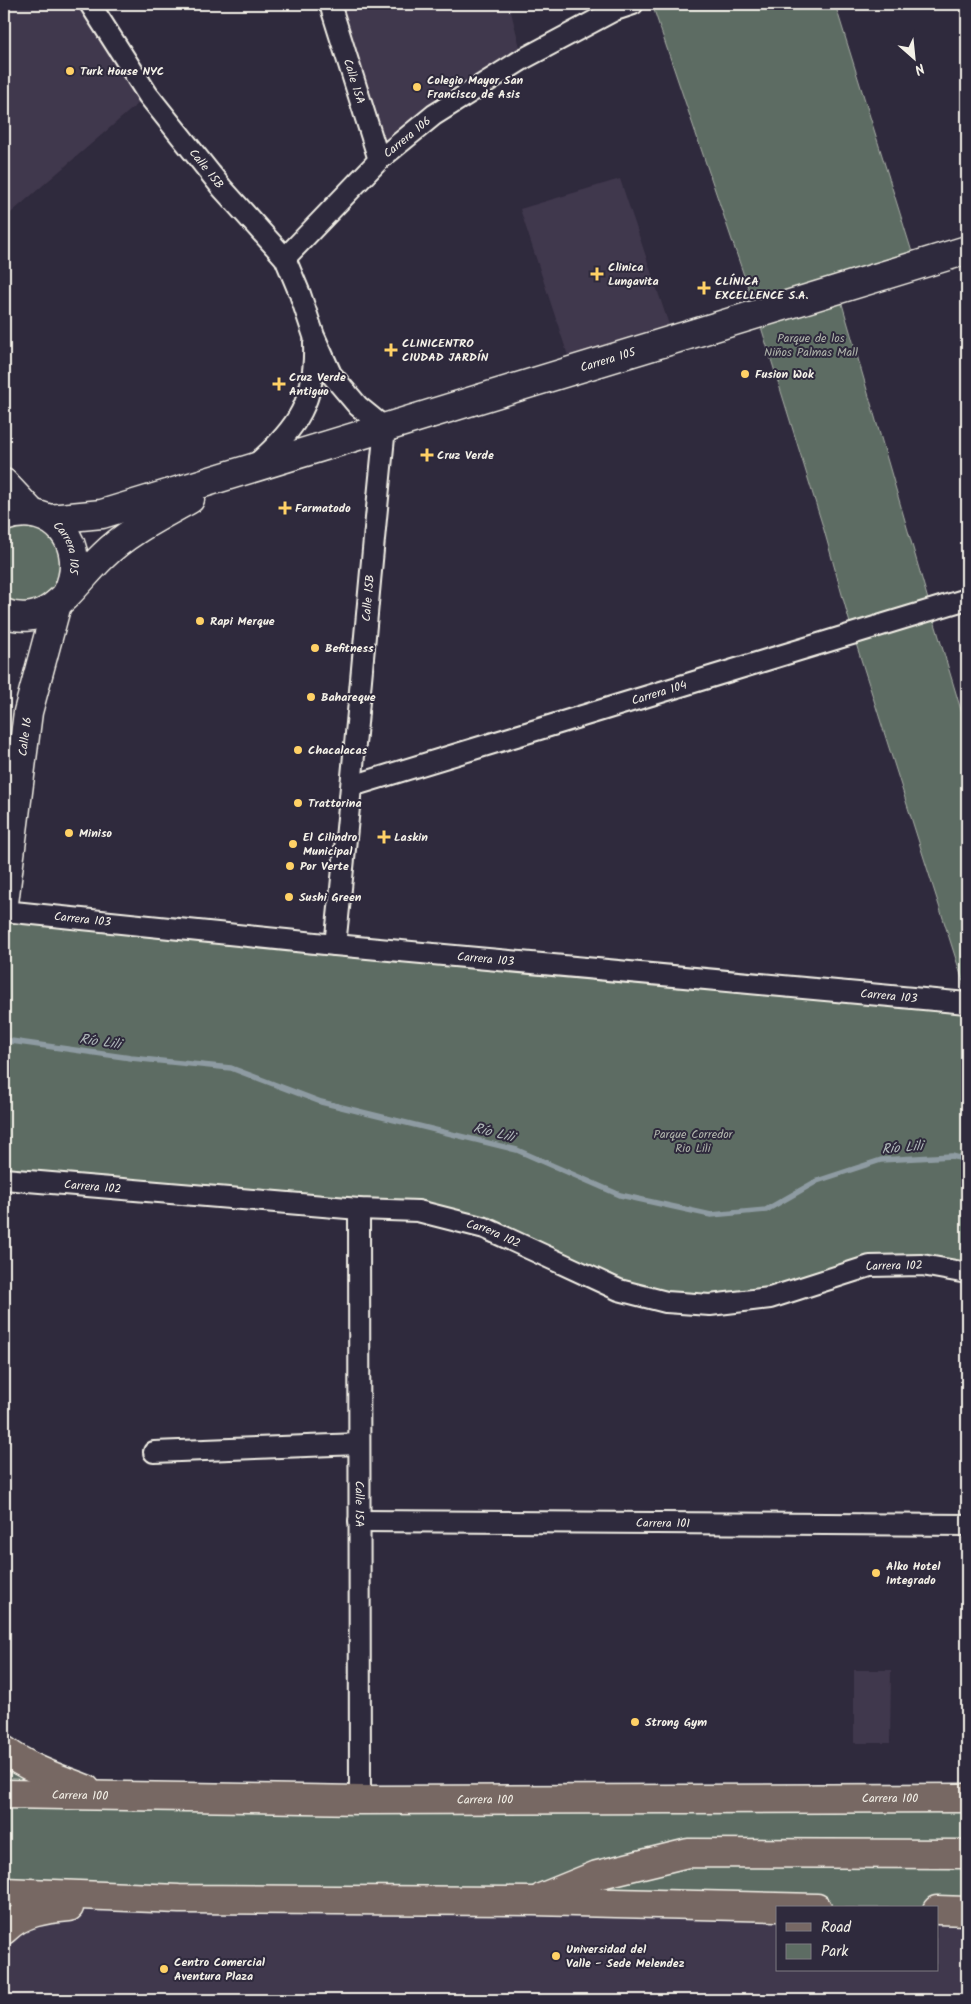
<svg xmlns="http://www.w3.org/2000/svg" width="971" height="2004" viewBox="0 0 971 2004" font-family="Kalam,sans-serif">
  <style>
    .built { fill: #41384d }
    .green { fill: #5d6c63; stroke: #a8aea6 }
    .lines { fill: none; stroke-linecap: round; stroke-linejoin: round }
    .stream { stroke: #8e9ba2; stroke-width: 5.5 }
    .minor-casing { stroke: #f4f1e8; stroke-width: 24 }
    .secondary-casing { stroke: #f4f1e8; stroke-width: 31 }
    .primary-casing { stroke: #f4f1e8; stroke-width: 31 }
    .minor { stroke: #2f2a3d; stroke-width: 20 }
    .secondary { stroke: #2f2a3d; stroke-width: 28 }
    .primary { stroke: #776864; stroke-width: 28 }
    .poi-dot { fill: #ffd166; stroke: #2f2a3d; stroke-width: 2 }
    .labels { text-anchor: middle; stroke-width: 4; stroke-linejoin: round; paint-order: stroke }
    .poi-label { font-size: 12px; font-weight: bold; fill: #f4f1e8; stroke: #2f2a3d; text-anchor: start }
    .street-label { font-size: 12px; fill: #f4f1e8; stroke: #2f2a3d }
    .park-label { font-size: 12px; fill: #b0b5ac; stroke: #2f2a3d }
    .water-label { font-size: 14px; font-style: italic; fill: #b0b8ba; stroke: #2f2a3d }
  </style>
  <rect width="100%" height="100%" fill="#2f2a3d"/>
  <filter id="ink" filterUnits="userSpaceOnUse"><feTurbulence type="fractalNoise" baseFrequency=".02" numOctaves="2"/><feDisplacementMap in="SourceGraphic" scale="10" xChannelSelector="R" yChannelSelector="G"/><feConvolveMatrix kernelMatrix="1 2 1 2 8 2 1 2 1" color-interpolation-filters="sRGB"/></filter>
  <g filter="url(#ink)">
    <g class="built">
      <path d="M4,4H90L148,95L6,217L4,215Z"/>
      <path d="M330,4H509L523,59L379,160Z"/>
      <path d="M620,179L674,340L573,371L520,209Z"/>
      <path d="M854,1670H891L890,1743H854Z"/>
      <path d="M55,1908H777V1970H937V1910L967,1911V2000H4V1930Z"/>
    </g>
    <g class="green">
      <path d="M652,4H835L916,265L838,290L931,610L967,730V994L853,634L824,530L757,314Z"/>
      <path d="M4,517L60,528L66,594L4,613Z"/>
      <path d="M4,911L967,1003V1273L870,1266L770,1298L666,1302L485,1228L4,1179Z"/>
      <path d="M4,1750L109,1797L967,1798V1911L937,1908H55L4,1929Z"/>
    </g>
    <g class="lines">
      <path class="stream" d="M4,1040L131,1058L231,1068L321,1102L517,1150L620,1195L711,1215L766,1210L817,1181L881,1160L952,1156L967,1160"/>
      <g class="minor-casing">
        <g id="minor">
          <path id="s1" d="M90,4L148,95L222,188L285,258L300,294L314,336L331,374L358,406L385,428C367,600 354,773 335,945"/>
          <path id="s2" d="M330,4L379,160"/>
          <path id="s3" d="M285,258L379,160L434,115L523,59L615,10L633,4"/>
          <path d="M256,464C298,428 316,400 314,343"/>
          <path id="s4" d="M352,786L967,599"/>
          <path id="s5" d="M4,911L335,945L967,1003"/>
          <path id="s6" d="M4,1179L359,1209L418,1211L485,1228L619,1290L666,1302L710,1305L770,1298L870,1266L922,1265L967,1273"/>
          <path id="s7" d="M359,1209L360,1800"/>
          <path d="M154,1452L359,1444"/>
          <path id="s8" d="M359,1521L967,1525"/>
        </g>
      </g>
      <g class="secondary-casing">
        <g id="secondary">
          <path d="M4,483L33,514"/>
          <path id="s9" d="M4,517C54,500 90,546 67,593"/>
          <path id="s10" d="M49,519L102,514L967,250"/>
          <path d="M4,613C18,619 35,618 48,610C69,597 85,573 103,556C127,532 160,516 190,499"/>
          <path id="s11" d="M4,903L28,712L57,604"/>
        </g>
      </g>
      <g class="primary-casing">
        <g id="primary">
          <path d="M4,1750C29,1769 57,1778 86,1789"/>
          <path id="s12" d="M4,1794L360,1800L967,1798"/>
          <path d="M4,1892L179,1899L533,1901L817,1908"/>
          <path d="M543,1897L597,1875L688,1853L967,1854"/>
          <path d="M937,1910L967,1911"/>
          <path d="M4,1930C22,1912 45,1909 69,1907"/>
        </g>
      </g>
      <use href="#minor" class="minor"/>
      <use href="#secondary" class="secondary"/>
      <use href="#primary" class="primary"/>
    </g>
  </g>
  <g class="poi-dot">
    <circle cx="70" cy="71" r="5"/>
    <circle cx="417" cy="87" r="5"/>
    <path d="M594.5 266.5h5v5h5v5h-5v5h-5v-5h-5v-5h5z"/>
    <path d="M701.5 280.5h5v5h5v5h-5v5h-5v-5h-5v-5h5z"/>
    <path d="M388.5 342.5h5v5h5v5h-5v5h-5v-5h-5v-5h5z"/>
    <circle cx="745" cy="374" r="5"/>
    <path d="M276.5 376.5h5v5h5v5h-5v5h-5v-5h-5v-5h5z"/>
    <path d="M424.5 447.5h5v5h5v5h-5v5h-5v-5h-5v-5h5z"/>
    <path d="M282.5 500.5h5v5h5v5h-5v5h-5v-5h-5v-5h5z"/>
    <circle cx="200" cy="621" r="5"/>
    <circle cx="315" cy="648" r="5"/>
    <circle cx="311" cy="697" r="5"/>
    <circle cx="298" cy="750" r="5"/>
    <circle cx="298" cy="803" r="5"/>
    <circle cx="69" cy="833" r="5"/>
    <path d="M381.5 829.5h5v5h5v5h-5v5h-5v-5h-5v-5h5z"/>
    <circle cx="293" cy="844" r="5"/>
    <circle cx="290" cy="866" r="5"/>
    <circle cx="289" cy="897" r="5"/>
    <circle cx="876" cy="1573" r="5"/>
    <circle cx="635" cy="1722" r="5"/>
    <circle cx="556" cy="1956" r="5"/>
    <circle cx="164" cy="1969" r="5"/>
  </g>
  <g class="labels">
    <g class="poi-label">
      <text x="80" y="75">Turk House NYC</text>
      <text x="427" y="84">Colegio Mayor San<tspan x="427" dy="14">Francisco de Asis</tspan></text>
      <text x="608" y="271">Clinica<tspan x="608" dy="14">Lungavita</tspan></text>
      <text x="715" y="285">CLÍNICA<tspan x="715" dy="14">EXCELLENCE S.A.</tspan></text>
      <text x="402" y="347">CLINICENTRO<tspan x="402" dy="14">CIUDAD JARDÍN</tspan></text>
      <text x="755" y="378">Fusion Wok</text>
      <text x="289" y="381">Cruz Verde<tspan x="289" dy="14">Antiguo</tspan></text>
      <text x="437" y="459">Cruz Verde</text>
      <text x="295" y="512">Farmatodo</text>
      <text x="210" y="625">Rapi Merque</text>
      <text x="325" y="652">Befitness</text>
      <text x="321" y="701">Bahareque</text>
      <text x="308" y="754">Chacalacas</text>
      <text x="308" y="807">Trattorina</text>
      <text x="79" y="837">Miniso</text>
      <text x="303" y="841">El Cilindro<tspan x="303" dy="14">Municipal</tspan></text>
      <text x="394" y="841">Laskin</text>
      <text x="300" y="870">Por Verte</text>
      <text x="299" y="901">Sushi Green</text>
      <text x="886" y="1570">Alko Hotel<tspan x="886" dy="14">Integrado</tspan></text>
      <text x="645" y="1726">Strong Gym</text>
      <text x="566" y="1953">Universidad del<tspan x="566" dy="14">Valle - Sede Melendez</tspan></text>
      <text x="174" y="1966">Centro Comercial<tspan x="174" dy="14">Aventura Plaza</tspan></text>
    </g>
    <g class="street-label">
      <text dy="4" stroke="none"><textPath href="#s2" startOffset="81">Calle 15A</textPath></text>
      <text dy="4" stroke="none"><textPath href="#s3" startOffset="172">Carrera 106</textPath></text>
      <text dy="4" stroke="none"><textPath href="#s1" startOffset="202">Calle 15B</textPath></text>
      <text dy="4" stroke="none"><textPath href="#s10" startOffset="582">Carrera 105</textPath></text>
      <text dy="4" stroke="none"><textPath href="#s9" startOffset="82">Carrera 105</textPath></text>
      <text transform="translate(368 598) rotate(-85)" y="4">Calle 15B</text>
      <text dy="4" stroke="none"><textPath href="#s4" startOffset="321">Carrera 104</textPath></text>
      <text dy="4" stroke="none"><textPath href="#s11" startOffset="168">Calle 16</textPath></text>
      <text dy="4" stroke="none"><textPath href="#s5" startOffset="79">Carrera 103</textPath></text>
      <text dy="4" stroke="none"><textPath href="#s5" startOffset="484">Carrera 103</textPath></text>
      <text dy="4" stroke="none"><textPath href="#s5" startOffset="889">Carrera 103</textPath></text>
      <text dy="4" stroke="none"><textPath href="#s6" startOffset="89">Carrera 102</textPath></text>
      <text dy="4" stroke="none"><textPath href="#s6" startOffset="494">Carrera 102</textPath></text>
      <text dy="4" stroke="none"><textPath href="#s6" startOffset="914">Carrera 102</textPath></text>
      <text dy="4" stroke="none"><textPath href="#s7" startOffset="295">Calle 15A</textPath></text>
      <text dy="4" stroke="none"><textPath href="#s8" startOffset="304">Carrera 101</textPath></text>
      <text dy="4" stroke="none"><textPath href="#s12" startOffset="76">Carrera 100</textPath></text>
      <text dy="4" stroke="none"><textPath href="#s12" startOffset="886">Carrera 100</textPath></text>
      <text dy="4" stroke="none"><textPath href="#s12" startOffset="481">Carrera 100</textPath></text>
    </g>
    <g class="park-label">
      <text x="811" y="342">Parque de los<tspan x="811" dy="14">Niños Palmas Mall</tspan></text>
      <text x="693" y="1138">Parque Corredor<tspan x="693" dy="14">Rio Lili</tspan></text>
    </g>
    <g class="water-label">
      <text transform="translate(100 1041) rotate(8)" y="5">Río Lili</text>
      <text transform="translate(494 1132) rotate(14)" y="5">Río Lili</text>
      <text transform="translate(902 1147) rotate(-5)" y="5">Río Lili</text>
    </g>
  </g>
  <rect width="971" height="2004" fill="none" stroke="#2f2a3d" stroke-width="20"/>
  <rect x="10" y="10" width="951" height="1984" fill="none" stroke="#f4f1e8" stroke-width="2" filter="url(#ink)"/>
  <rect x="776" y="1906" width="162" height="65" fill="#2f2a3d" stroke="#7e7a81"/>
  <rect x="786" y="1923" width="25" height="8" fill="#776864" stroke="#7e7a81"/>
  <text x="821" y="1932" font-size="15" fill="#f4f1e8">Road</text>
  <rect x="786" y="1944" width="25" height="15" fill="#5d6c63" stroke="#7e7a81"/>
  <text x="821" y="1956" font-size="15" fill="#f4f1e8">Park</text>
  <g transform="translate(914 58) rotate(153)" stroke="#2f2a3d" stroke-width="4" paint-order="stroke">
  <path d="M0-4L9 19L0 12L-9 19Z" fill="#f4f1e8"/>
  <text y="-8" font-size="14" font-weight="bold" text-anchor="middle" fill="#f4f1e8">N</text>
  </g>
</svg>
